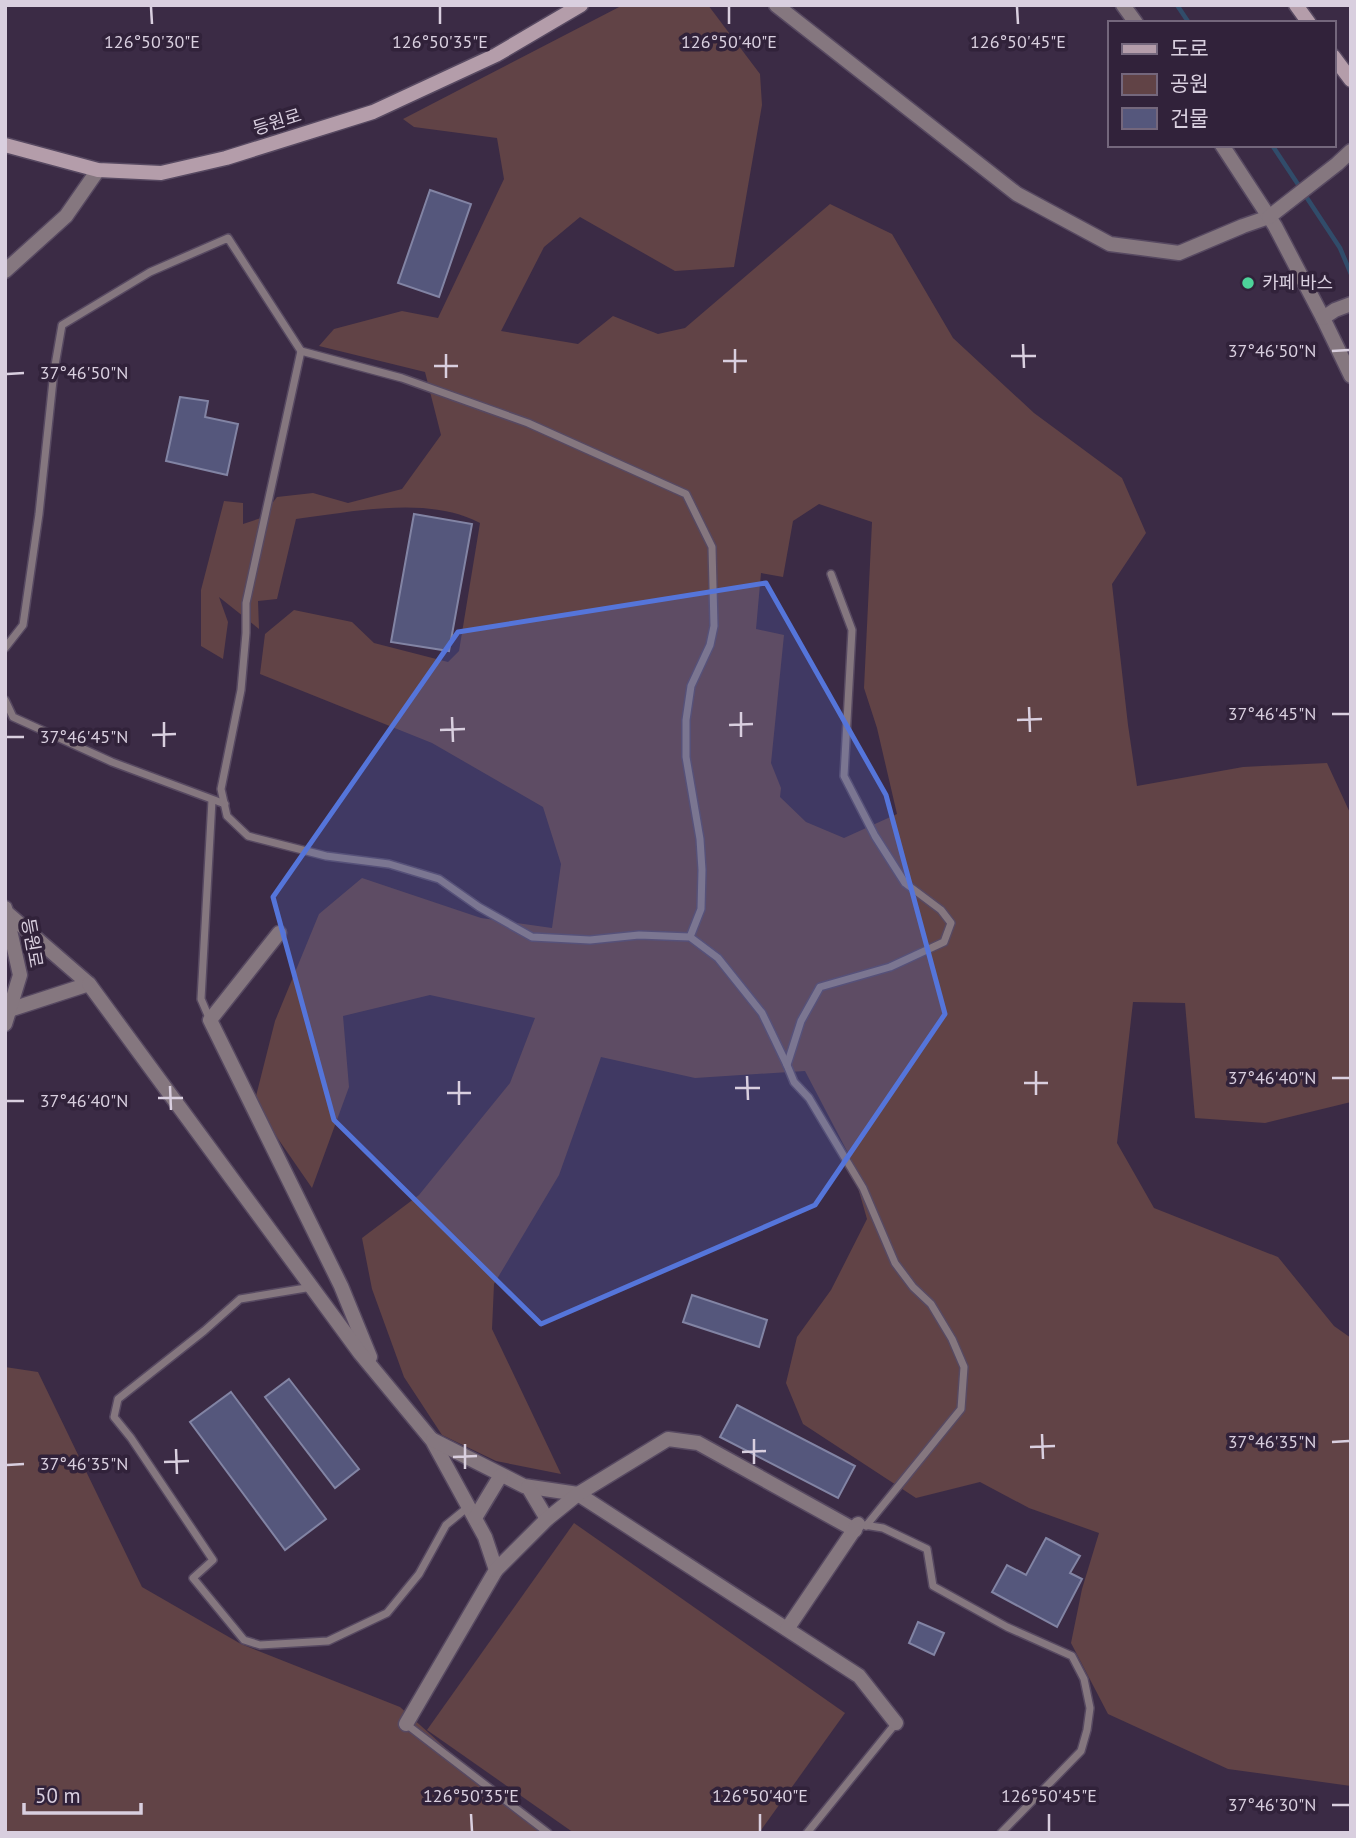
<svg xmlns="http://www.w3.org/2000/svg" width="1356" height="1838" viewBox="0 0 1356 1838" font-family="'PT Sans','Noto Sans KR',sans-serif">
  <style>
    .green { fill: #614346; fill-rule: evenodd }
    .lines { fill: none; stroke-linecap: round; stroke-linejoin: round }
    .stream { stroke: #314c6a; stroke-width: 4.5 }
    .building { fill: #55577c; stroke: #8284a4; stroke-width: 2 }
    .service-casing { stroke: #574961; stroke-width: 10 }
    .minor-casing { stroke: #574961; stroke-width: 17 }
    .tertiary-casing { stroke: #574961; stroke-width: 17 }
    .secondary-casing { stroke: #574961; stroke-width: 17 }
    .service { stroke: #85777f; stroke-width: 7 }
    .minor { stroke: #85777f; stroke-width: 14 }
    .tertiary { stroke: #85777f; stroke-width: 14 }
    .secondary { stroke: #b49daa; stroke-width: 14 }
    .marked { fill: #5575da; fill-opacity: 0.2; stroke: #5575da; stroke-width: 5; stroke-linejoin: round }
    .ticks { fill: none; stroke: #d9cfdf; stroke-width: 2.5 }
    .poi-dot { fill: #4dd39a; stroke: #31223a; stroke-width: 2.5 }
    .labels { text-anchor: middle; stroke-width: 7; stroke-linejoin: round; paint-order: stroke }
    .street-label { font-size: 18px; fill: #d9cfdf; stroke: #31223a }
    .poi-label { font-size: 18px; fill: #d9cfdf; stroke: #31223a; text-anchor: start }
    .ticks-label { font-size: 18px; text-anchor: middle; fill: #d9cfdf; stroke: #31223a; stroke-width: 7; stroke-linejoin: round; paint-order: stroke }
  </style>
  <rect width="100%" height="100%" fill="#3b2b45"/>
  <g class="green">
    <path d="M623,5H708L760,74L762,105L734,267L675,271L580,217L544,247L501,331L578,344L613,316L658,334L685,328L830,204L892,234L953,338L1034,413L1122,478L1146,533L1112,584L1128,725L1137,786L1243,767L1327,763L1351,815V1102L1265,1123L1195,1118L1185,1003L1133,1002L1117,1143L1154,1208L1278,1257L1334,1326L1351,1338V1786L1228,1769L1108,1714L1071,1643L1082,1589L1099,1533L1029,1508L980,1482L916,1498L803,1424L786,1383L797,1337L831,1290L867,1219L848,1153L805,1071L695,1078L601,1057L559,1175L494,1284L492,1329L561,1474L496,1461L442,1435L404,1377L372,1289L362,1238L419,1195L510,1083L535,1018L430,995L343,1016L349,1087L312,1188L254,1104L275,1021L319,914L362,878L481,918L552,928L561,864L543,807L432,743L260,674L265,634L294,610L352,622L374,643L448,662L459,651L480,523C427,495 353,512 296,519L277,599L258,601L259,629L219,597L228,622L223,659L201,646V590L224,501L243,503V524L261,518L277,497L313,493L348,503L402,489L441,435L425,372L319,346L334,329L402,311L438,318L504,179L497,138L414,127L403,119ZM819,504L872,522L864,688L877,728L897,814L844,838L806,822L780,797L781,788L771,763L784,635L756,629L761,573L783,577L793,521Z"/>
    <path d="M5,1367L38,1372L142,1587L241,1644L400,1707L540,1833H5Z"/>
    <path d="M574,1523L845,1713L759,1833H574L427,1730Z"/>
  </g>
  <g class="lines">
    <g class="stream">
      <path d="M1177,5L1189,23"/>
      <path d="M1272,145L1340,248L1351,274"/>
    </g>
  </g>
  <g class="building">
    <path d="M430,190L471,204L439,297L398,283Z"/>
    <path d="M180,397L208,401L205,417L238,424L227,475L166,461Z"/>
    <path d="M414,514L472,524L449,651L391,642Z"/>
    <path d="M692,1295L767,1320L759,1347L683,1322Z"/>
    <path d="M289,1379L359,1469L335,1488L265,1397Z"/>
    <path d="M231,1392L326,1519L285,1550L190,1422Z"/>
    <path d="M737,1405L855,1466L838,1498L720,1437Z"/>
    <path d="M1046,1538L1080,1556L1070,1573L1082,1579L1057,1627L992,1592L1007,1565L1026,1575Z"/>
    <path d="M918,1622L944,1633L934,1655L909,1643Z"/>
  </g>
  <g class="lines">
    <g class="service-casing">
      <g id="service">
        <path d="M831,574L852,630L844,776L875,836L905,883L941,910L951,923L944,942L890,967L820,987L801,1021L787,1065L794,1082L809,1098L863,1188L895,1263L913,1287L931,1304L952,1339L964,1367L961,1409L866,1526"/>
        <path d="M5,648L23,625L39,514L54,371L62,325L150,272L228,238L301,351"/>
        <path d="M5,700L13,717L112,762L225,804"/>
        <path d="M690,937L701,909L702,870L700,839L686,757V720L691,686L710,645L714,626L712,547L686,494L528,423L402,378L301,351L246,603V633L241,690L221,789L227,816L248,836L326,856L389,864L439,879L479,907L532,937L590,940L639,935L690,937L718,958L762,1013L787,1065"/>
        <path d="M210,1020L201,999L212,800"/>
        <path d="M312,1287L240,1299L204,1331L118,1399L114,1417L131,1438L213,1560L193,1578L244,1640L260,1645L328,1641L387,1613L419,1574L446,1525L468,1507"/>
        <path d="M864,1525L883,1528L927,1549L933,1586L1007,1627L1072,1656L1084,1679L1090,1708L1087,1730L1081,1751L1001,1833"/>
        <path d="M406,1724L548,1833"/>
        <path d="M807,1833L896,1723"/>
      </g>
    </g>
    <g class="minor-casing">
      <g id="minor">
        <path d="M776,5L1017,194L1110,244L1179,253L1243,226L1269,217"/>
        <path d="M7,913L89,984L9,1010"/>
        <path d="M279,933L210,1020L341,1286L370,1357"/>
        <path d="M89,984L360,1353L432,1440L485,1537L496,1570L406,1724"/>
        <path d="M433,1440L524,1486L578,1494L859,1676L896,1723"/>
        <path d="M528,1487L547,1519"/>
        <path d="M475,1518L501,1475"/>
        <path d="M496,1570L547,1519L578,1494L668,1439L698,1443L855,1530"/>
        <path d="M787,1629L858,1524"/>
      </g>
    </g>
    <g class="tertiary-casing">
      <g id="tertiary">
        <path d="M1123,5L1136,23"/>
        <path d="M1222,145L1275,226L1323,318L1351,376"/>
        <path d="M1269,217L1337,164L1351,151"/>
        <path d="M5,271L66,216L98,170"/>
        <path d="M1323,318L1335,310L1351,304"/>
        <path d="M5,908L20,975L5,1024"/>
      </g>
    </g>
    <g class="secondary-casing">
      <g id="secondary">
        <path d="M1296,5L1309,23"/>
        <path d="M1333,56L1351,80"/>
        <path d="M5,145L98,170L161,173L226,158L373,112L496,55L581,5"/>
      </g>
    </g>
    <use href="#service" class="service"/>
    <use href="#minor" class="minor"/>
    <use href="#tertiary" class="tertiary"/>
    <use href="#secondary" class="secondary"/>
  </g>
  <path class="marked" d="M766,583L886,795L945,1014L815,1205L541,1324L334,1120L273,897L458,632Z"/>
  <path class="ticks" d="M151,7L152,24M440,7V24M729,7V24M1017,7L1018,24M1023,344L1024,368M735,349V373M1332,351L1349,350M446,354V378M1011,356H1036M723,361H747M434,366H458M7,374L24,373M1029,707L1030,732M741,712V737M1332,714H1349M452,717L453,742M1017,720L1042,719M164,722V747M729,725L753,724M440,730L465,729M152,735L176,734M7,737H24M1036,1071V1095M747,1076L748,1100M1332,1078H1349M459,1081V1105M1024,1083H1048M170,1086L171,1110M735,1088H760M447,1093H471M158,1098H183M7,1101H24M1042,1434L1043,1459M754,1439V1464M1332,1442L1349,1441M465,1444V1469M1030,1447L1055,1446M176,1449L177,1474M742,1452L766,1451M453,1457L477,1456M164,1462L189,1461M7,1465L24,1464M1332,1805H1349M471,1814L472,1831M760,1814V1831M1049,1814V1831"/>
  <circle class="poi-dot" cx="1248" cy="283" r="7"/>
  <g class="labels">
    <g class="street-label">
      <text transform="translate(277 122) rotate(-17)" y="6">등원로</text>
      <text transform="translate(32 943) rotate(80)" y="6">등원로</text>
    </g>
    <g class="poi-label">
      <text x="1262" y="289">카페 바스</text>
    </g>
  </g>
  <g class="ticks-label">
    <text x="152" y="48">126°50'30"E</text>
    <text x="440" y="48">126°50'35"E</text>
    <text x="729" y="48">126°50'40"E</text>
    <text x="1018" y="48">126°50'45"E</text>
    <text x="1272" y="357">37°46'50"N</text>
    <text x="84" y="379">37°46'50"N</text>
    <text x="1272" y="720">37°46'45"N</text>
    <text x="84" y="743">37°46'45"N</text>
    <text x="1272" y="1084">37°46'40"N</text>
    <text x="84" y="1107">37°46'40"N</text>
    <text x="1272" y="1448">37°46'35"N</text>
    <text x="84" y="1470">37°46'35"N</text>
    <text x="471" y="1802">126°50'35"E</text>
    <text x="760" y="1802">126°50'40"E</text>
    <text x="1049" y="1802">126°50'45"E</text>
    <text x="1272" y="1811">37°46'30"N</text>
  </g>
  <rect width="1356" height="1838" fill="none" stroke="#d9cfdf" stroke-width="14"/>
  <rect x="1108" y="21" width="228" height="126" fill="#31223a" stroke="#74677c" stroke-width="2"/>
  <rect x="1122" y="44" width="35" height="10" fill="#b49daa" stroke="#74677c" stroke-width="2"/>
  <text x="1170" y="56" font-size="21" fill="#d9cfdf">도로</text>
  <rect x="1122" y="74" width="35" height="21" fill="#614346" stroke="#74677c" stroke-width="2"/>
  <text x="1170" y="91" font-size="21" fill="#d9cfdf">공원</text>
  <rect x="1122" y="108" width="35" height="21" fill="#55577c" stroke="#74677c" stroke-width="2"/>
  <text x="1170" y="126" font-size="21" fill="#d9cfdf">건물</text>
  <path d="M24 1803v10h117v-10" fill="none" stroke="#d9cfdf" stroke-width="3.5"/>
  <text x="35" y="1803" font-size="21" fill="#d9cfdf" stroke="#31223a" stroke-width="5" paint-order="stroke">50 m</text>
</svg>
